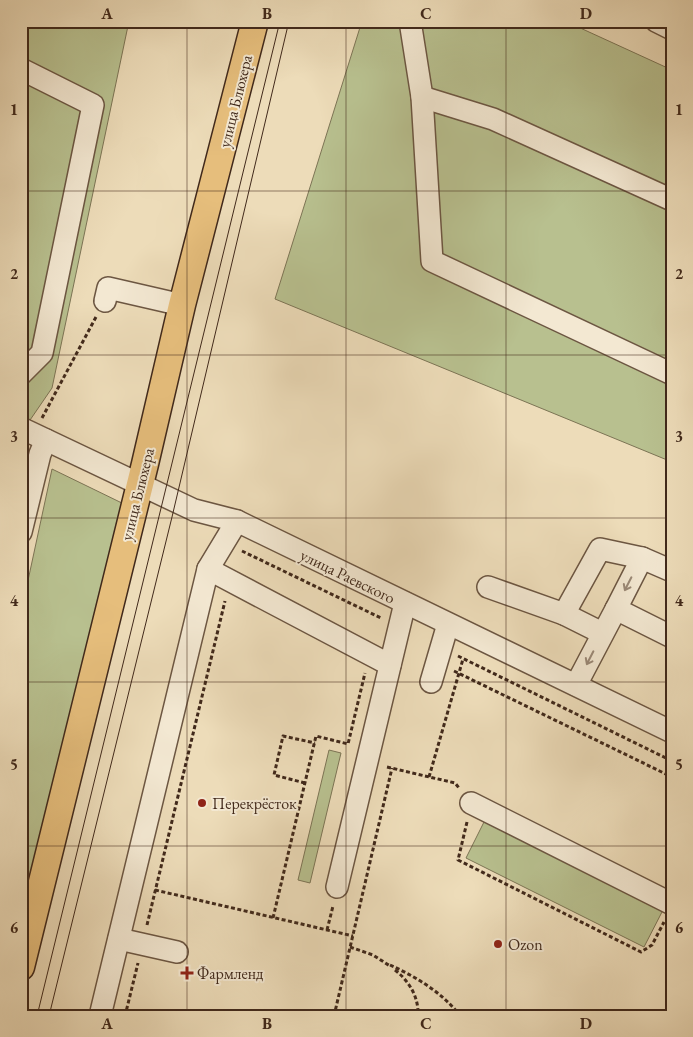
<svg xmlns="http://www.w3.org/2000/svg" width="693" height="1037" viewBox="0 0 693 1037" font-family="'EB Garamond',serif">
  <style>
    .green { fill: #b8c08f; stroke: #7c7455 }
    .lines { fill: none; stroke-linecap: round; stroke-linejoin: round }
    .minor-casing { stroke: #6c5642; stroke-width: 24 }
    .major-casing { stroke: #41291b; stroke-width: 29 }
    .path { stroke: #41291b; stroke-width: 3; stroke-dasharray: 4 2.5; stroke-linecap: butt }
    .minor { stroke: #f3e8d2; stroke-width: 21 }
    .major { stroke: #e6be7c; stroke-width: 26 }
    .tram { stroke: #41291b; stroke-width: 1 }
    .oneway { stroke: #9a8876 }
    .grid { fill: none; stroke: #41291b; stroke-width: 1; stroke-opacity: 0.55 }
    .poi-dot { fill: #8f2418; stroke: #f3e8d2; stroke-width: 2 }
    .labels { text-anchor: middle; stroke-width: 4; stroke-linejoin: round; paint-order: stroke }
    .street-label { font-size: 16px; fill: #41291b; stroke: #f3e8d2 }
    .poi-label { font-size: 16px; fill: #41291b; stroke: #f3e8d2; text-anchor: start }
    .neatline { fill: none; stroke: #41291b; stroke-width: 2 }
    .grid-label { font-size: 16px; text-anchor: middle; font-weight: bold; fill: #41291b }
  </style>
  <rect width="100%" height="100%" fill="#eddcb9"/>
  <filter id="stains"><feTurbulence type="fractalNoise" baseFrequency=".004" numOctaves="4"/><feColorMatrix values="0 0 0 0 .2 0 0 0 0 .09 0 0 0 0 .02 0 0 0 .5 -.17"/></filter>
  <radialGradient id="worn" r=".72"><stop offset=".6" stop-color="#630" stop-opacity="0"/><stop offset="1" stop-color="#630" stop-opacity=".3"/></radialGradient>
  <g class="green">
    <path d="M21,21H129L52,388L28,423L21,419Z"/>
    <path d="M362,21H565L672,70V462L275,299Z"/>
    <path d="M52,469L126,505L21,924V613Z"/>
    <path d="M329,750L341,753L310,883L298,880Z"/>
    <path d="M485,820L663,910L644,947L466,858Z"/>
  </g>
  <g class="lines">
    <g class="minor-casing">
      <g id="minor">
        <path d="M410,21L422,97L432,261L672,374"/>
        <path d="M656,21L672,29"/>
        <path d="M21,69L93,105L42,353L21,374"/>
        <path d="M422,97L493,119L672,200"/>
        <path d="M105,301L108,288L182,305"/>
        <path d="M21,428L194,510L237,521L672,732"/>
        <path d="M21,532L40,454L46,440"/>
        <path d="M208,569L390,665"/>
        <path d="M488,587L564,614L602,633"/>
        <path d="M616,609L642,558L672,571"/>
        <path d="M564,614L600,549L642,558"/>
        <path d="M431,682L448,624"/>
        <path d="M576,685L616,609L672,637"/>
        <path d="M471,803L672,904"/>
        <path d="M337,887L405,603"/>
        <path d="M119,939L177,952"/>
        <path d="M100,1016L208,569L237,521"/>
      </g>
    </g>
    <g class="major-casing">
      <path id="major" d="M21,967L145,464L182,305L255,21"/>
    </g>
    <g class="path">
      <path d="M42,418L96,317"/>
      <path d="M242,551L381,618"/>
      <path d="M458,656L672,761"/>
      <path d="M454,671L672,777"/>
      <path d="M387,767L455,783L459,788"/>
      <path d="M429,777L463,659"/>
      <path d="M305,783L274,775L283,736L315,743"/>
      <path d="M467,822L458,860L641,952L652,945L664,922"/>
      <path d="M155,890L353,936"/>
      <path d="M273,918L316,736L348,744L365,673"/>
      <path d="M147,925L225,601"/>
      <path d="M327,930L333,906"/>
      <path d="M350,947L373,955L390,966"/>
      <path d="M390,965C414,976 440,991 457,1012L444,1013L434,1016"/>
      <path d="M395,970C409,981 419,997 418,1016"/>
      <path d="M457,1012L468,1016"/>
      <path d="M125,1016L138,963"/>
      <path d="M334,1016L392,768"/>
    </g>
    <use href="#minor" class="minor"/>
    <use href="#major" class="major"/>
    <g class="tram">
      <path d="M37,1016L280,21"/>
      <path d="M49,1016L172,517L289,21"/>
    </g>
  </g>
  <defs><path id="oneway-shaft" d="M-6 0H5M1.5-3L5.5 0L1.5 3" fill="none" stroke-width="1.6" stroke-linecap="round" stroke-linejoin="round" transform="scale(1.25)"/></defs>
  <g class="oneway">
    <use href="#oneway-shaft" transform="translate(628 584) rotate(117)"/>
    <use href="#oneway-shaft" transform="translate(590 658) rotate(117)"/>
  </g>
  <path class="grid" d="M187,21V1016M346,21V1016M506,21V1016M21,191H672M21,355H672M21,518H672M21,682H672M21,846H672"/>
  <g class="poi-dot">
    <circle cx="202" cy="803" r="5"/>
    <circle cx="498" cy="944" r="5"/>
    <path d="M184.5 965.5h5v5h5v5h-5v5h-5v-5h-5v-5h5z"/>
  </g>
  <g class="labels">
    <g class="street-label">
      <text transform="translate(235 101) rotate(-76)" y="6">улица Блюхера</text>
      <text transform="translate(137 494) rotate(-76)" y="6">улица Блюхера</text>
      <text transform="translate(348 576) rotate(26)" y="6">улица Раевского</text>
    </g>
    <g class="poi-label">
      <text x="212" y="809">Перекрёсток</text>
      <text x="508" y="950">Ozon</text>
      <text x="197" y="979">Фармленд</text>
    </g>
  </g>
  <rect width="693" height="1037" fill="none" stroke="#eddcb9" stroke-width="55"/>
  <rect x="28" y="28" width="638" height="982" class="neatline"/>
  <g class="grid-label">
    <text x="107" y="19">A</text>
    <text x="267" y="19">B</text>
    <text x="426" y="19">C</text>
    <text x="586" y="19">D</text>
    <text x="14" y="115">1</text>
    <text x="679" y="115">1</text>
    <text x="14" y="279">2</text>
    <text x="679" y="279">2</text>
    <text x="14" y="442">3</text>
    <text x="679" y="442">3</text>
    <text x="14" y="606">4</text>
    <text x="679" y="606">4</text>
    <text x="14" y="770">5</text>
    <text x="679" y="770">5</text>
    <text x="14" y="933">6</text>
    <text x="679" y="933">6</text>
    <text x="107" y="1029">A</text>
    <text x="267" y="1029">B</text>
    <text x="426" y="1029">C</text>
    <text x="586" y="1029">D</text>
  </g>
  <rect width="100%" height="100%" filter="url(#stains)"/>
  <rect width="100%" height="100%" fill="url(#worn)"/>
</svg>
